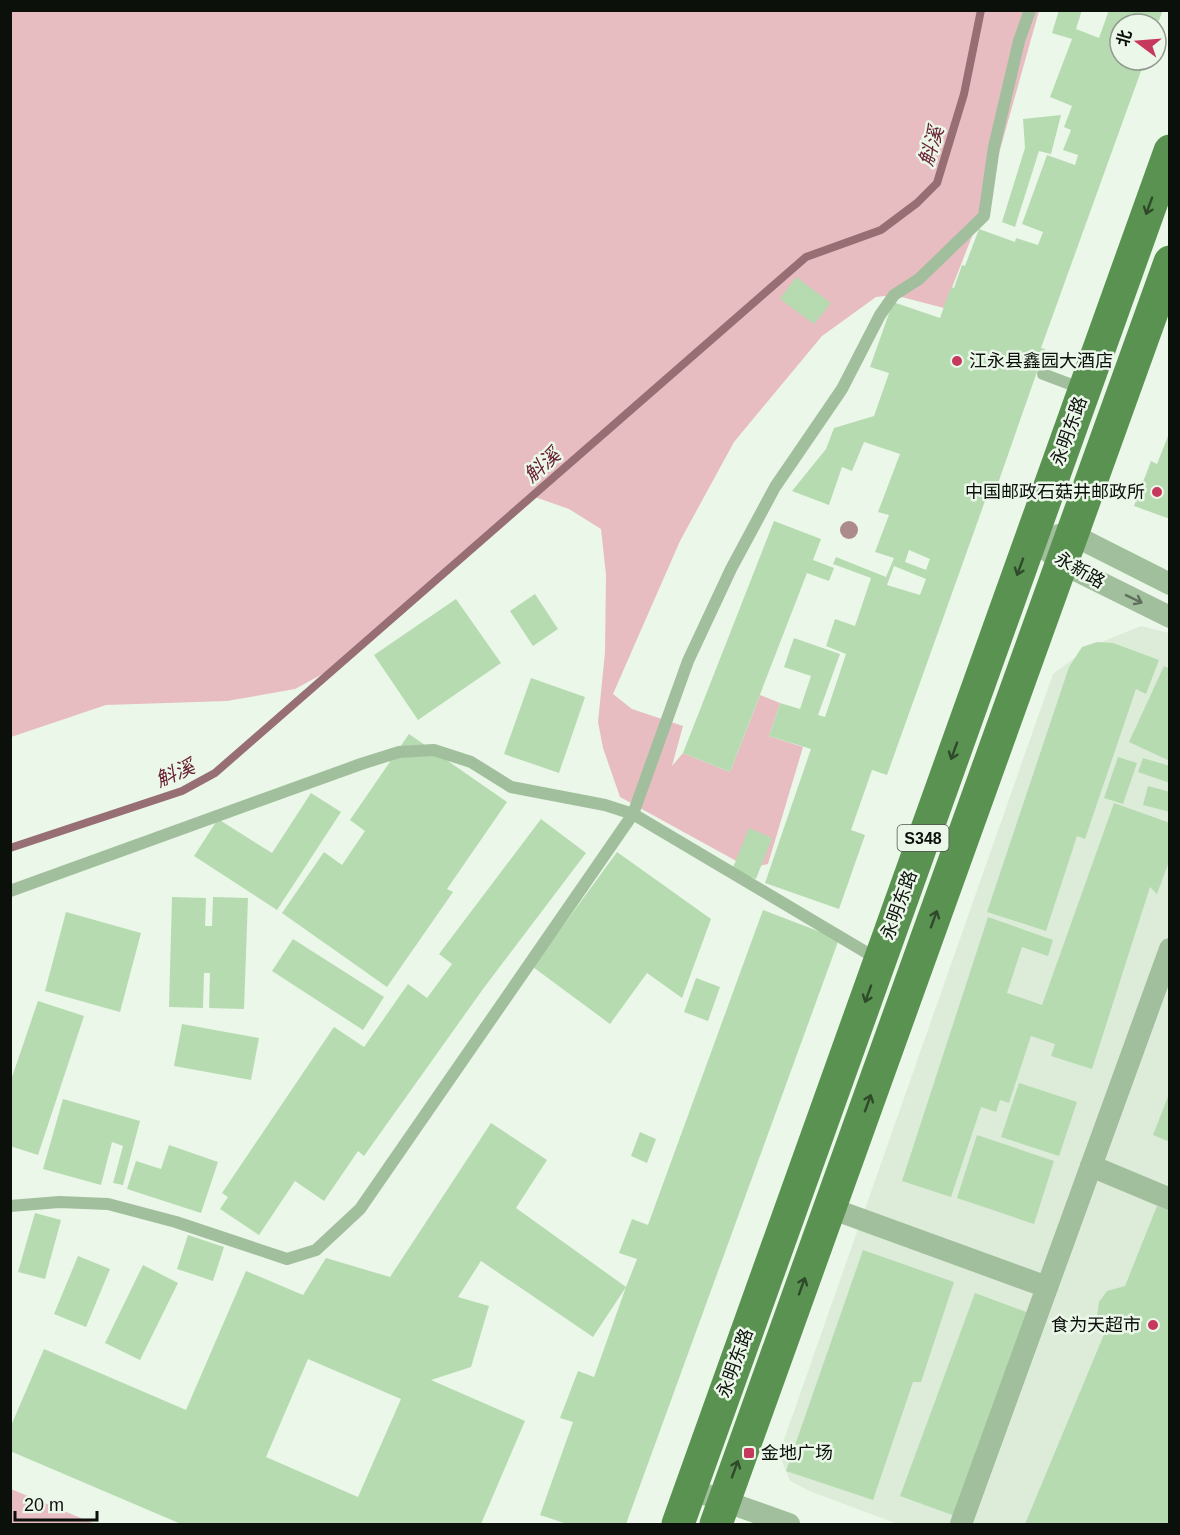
<svg xmlns="http://www.w3.org/2000/svg" width="1180" height="1535" viewBox="0 0 1180 1535" font-family="Helvetica,'Noto Sans SC',sans-serif">
  <style>
    .built { fill: #dcecd9 }
    .green { fill: #e7bdc2 }
    .lines { fill: none; stroke-linecap: round; stroke-linejoin: round }
    .stream { stroke: #966e73; stroke-width: 8 }
    .building { fill: #b6dbb0; fill-rule: evenodd }
    .lane { stroke: #a1bf9c; stroke-width: 12 }
    .street { stroke: #a1bf9c; stroke-width: 22 }
    .primary { stroke: #5a9251; stroke-width: 33 }
    .tree { fill: #ad8b8d }
    .oneway { stroke: #2f4a2a }
    .oneway2 { stroke: #5e705b }
    .poi-dot { fill: #c7385d; stroke: #ebf7e9; stroke-width: 2 }
    .labels { text-anchor: middle; stroke-width: 5; stroke-linejoin: round; paint-order: stroke }
    .shield { fill: #ebf7e9; stroke: #4f554e; stroke-width: 1.5 }
    .shield-label { font-size: 16px; font-weight: bold; fill: #0c100b }
    .poi-label { font-size: 18px; fill: #0c100b; stroke: #ebf7e9; text-anchor: start }
    .street-label { font-size: 18px; fill: #0c100b; stroke: #ebf7e9 }
    .water-label { font-size: 20px; font-style: italic; fill: #692233; stroke: #ebf7e9 }
  </style>
  <rect width="100%" height="100%" fill="#ebf7e9"/>
  <path class="built" d="M1141,626L1169,633V1524H898L812,1492L790,1481L779,1454L1053,674L1089,647Z"/>
  <g class="green">
    <path d="M10,11H1039L985,203L944,308L894,295L876,297L822,336L734,442L680,541L613,694L632,709L683,726L672,766L683,753L730,772L760,695L780,703L769,736L803,747L768,864L749,868L620,797L603,748L598,722L605,652L606,575L601,529L569,509L532,496L339,665L295,689L227,701L106,705L11,737Z"/>
    <path d="M10,1489H11L95,1524H11Z"/>
  </g>
  <g class="lines">
    <path class="stream" d="M10,848L182,791L215,773L806,257L881,230L917,203L937,183L964,94L981,10"/>
  </g>
  <g class="building">
    <path d="M1059,10H1082L1076,29L1099,38L1109,10H1163L1156,28V24H1120V60H1145L1041,348L1045,349L996,489L990,487L887,775L872,770L851,830L865,835L839,909L765,883L811,749L769,736L780,703L800,709L811,676L784,667L794,638L840,654L818,715L825,717L846,654L826,646L835,619L855,626L871,578L833,564L836,557L886,577L894,558L875,552L889,515L878,512L900,454L864,442L852,471L842,467L829,505L792,491L826,449L834,428L874,416L889,373L870,367L893,302L940,318L951,287L954,288L962,265L965,266L979,229L1015,242L1016,238L1038,245L1043,232L1022,224L1047,155L1075,165L1078,155L1063,150L1071,130L1064,127L1072,106L1050,97L1072,39L1052,33ZM909,550L930,559L926,570L905,562ZM894,566L926,579L920,595L887,585Z"/>
    <path d="M1061,115L1051,154L1039,151L1015,227L1002,222L1025,148L1023,119Z"/>
    <path d="M796,277L831,303L814,324L780,299Z"/>
    <path d="M1170,431V519L1134,506L1151,461L1157,464Z"/>
    <path d="M774,521L821,539L813,560L834,568L829,581L807,573L730,772L683,753Z"/>
    <path d="M535,594L558,629L533,646L510,611Z"/>
    <path d="M456,599L501,663L418,720L374,655Z"/>
    <path d="M1097,642L1113,643L1159,660L1146,694L1136,689L1085,839L1077,836L1046,931L987,912L1069,667L1082,647Z"/>
    <path d="M1164,666L1170,669V761L1129,742Z"/>
    <path d="M531,678L585,697L559,773L504,754Z"/>
    <path d="M409,734L507,802L447,889L453,892L387,987L282,913L324,852L342,865L365,831L350,820Z"/>
    <path d="M1118,757L1137,763L1123,804L1104,798Z"/>
    <path d="M1143,758L1170,766V783L1138,772Z"/>
    <path d="M1148,786L1170,792V812L1143,805Z"/>
    <path d="M311,793L341,812L277,910L194,856L218,819L272,853Z"/>
    <path d="M1114,803L1170,823V859L1157,894L1150,887L1092,1069L1051,1056L1055,1044L1031,1036L1009,1103L1000,1100L996,1112L981,1107L951,1197L902,1181L988,917L1053,940L1048,956L1022,947L1007,993L1042,1005Z"/>
    <path d="M541,819L586,853L483,989L364,1156L358,1151L324,1201L295,1181L259,1235L220,1209L228,1197L222,1193L334,1027L364,1047L408,984L427,998L452,964L439,954Z"/>
    <path d="M749,828L772,838L756,879L732,870Z"/>
    <path d="M617,852L711,919L682,998L647,973L610,1024L533,967Z"/>
    <path d="M172,897L206,898L205,926H212L213,897L248,898L244,1009L209,1008L210,973H204L203,1008L169,1007Z"/>
    <path d="M763,910L839,939L626,1524H567L540,1515L573,1422L560,1418L578,1371L594,1377L626,1287L593,1337L481,1261L458,1297L489,1306L471,1367L431,1380L525,1421L481,1524H181L10,1451V1428L44,1349L186,1410L246,1271L303,1295L326,1258L390,1277L491,1123L547,1160L516,1208L626,1287L637,1259L619,1253L632,1219L648,1225ZM308,1359L401,1399L358,1497L266,1457Z"/>
    <path d="M66,912L141,933L120,1012L45,991Z"/>
    <path d="M293,939L384,997L363,1030L272,971Z"/>
    <path d="M696,978L720,987L708,1021L684,1012Z"/>
    <path d="M38,1001L84,1016L38,1155L10,1146V1083Z"/>
    <path d="M182,1024L259,1038L251,1080L174,1066Z"/>
    <path d="M1019,1083L1077,1102L1059,1156L1001,1137Z"/>
    <path d="M1169,1094H1170V1142L1153,1135Z"/>
    <path d="M63,1099L140,1121L123,1185L113,1183L123,1146L112,1142L101,1185L43,1169Z"/>
    <path d="M640,1132L656,1139L647,1163L631,1156Z"/>
    <path d="M977,1135L1054,1161L1034,1224L957,1198Z"/>
    <path d="M169,1145L218,1162L201,1213L127,1189L136,1161L161,1169Z"/>
    <path d="M1157,1206L1170,1211V1524H1025L1105,1332L1097,1316L1099,1302L1107,1291L1125,1286Z"/>
    <path d="M35,1213L61,1220L45,1279L18,1272Z"/>
    <path d="M188,1235L224,1247L213,1281L177,1269Z"/>
    <path d="M863,1250L954,1282L921,1382H913L873,1500L786,1471Z"/>
    <path d="M78,1256L110,1269L86,1327L54,1314Z"/>
    <path d="M143,1265L178,1283L140,1360L105,1343Z"/>
    <path d="M975,1293L1029,1313L955,1516L900,1496Z"/>
  </g>
  <g class="lines">
    <g class="lane">
      <path d="M1043,374L1083,389"/>
      <path d="M10,891L361,764L399,752L434,750L471,762L511,787L605,805L633,814L879,960"/>
      <path d="M10,1206L59,1202L108,1204L176,1222L287,1259L316,1250L360,1209L633,814L688,661L731,569L775,487L842,389L880,315L894,295L919,279L984,216L994,147L1019,41L1030,10"/>
    </g>
    <g class="street">
      <path d="M1059,535H1073L1170,584"/>
      <path d="M1031,536L1063,564L1170,617"/>
      <path d="M1091,1166L1170,1199"/>
      <path d="M830,1208L1047,1287"/>
      <path d="M690,1489L789,1524"/>
      <path d="M961,1524L1170,949"/>
    </g>
    <g class="primary">
      <path d="M678,1524L1170,151"/>
      <path d="M716,1524L1170,262"/>
    </g>
  </g>
  <circle class="tree" cx="849" cy="530" r="9"/>
  <defs><path id="oneway-shaft" d="M-6 0H5M1.5-3L5.5 0L1.5 3" fill="none" stroke-width="1.6" stroke-linecap="round" stroke-linejoin="round" transform="scale(1.5)"/></defs>
  <g class="oneway">
    <use href="#oneway-shaft" transform="translate(1149 206) rotate(110)"/>
    <use href="#oneway-shaft" transform="translate(1020 567) rotate(110)"/>
    <use href="#oneway-shaft" transform="translate(954 751) rotate(110)"/>
    <use href="#oneway-shaft" transform="translate(934 919) rotate(-70)"/>
    <use href="#oneway-shaft" transform="translate(868 994) rotate(110)"/>
    <use href="#oneway-shaft" transform="translate(868 1103) rotate(-70)"/>
    <use href="#oneway-shaft" transform="translate(802 1286) rotate(-70)"/>
    <use href="#oneway-shaft" transform="translate(735 1469) rotate(-70)"/>
  </g>
  <use class="oneway2" href="#oneway-shaft" transform="translate(1134 599) rotate(26)"/>
  <g class="poi-dot">
    <circle cx="957" cy="361" r="6"/>
    <circle cx="1157" cy="492" r="6"/>
    <circle cx="1153" cy="1325" r="6"/>
    <rect x="743" y="1447" width="12" height="12" rx="3"/>
  </g>
  <g class="labels">
    <rect class="shield" x="897.5" y="825" width="51" height="26" rx="4.5"/>
    <g class="shield-label">
      <text x="923" y="844">S348</text>
    </g>
    <g class="poi-label">
      <text x="969" y="367">江永县鑫园大酒店</text>
      <text x="1145" y="498" text-anchor="end">中国邮政石菇井邮政所</text>
      <text x="1141" y="1331" text-anchor="end">食为天超市</text>
      <text x="761" y="1459">金地广场</text>
    </g>
    <g class="street-label">
      <text transform="translate(1069 431) rotate(-70)" y="6">永明东路</text>
      <text transform="translate(1080 570) rotate(30)" y="6">永新路</text>
      <text transform="translate(899 905) rotate(-70)" y="6">永明东路</text>
      <text transform="translate(735 1363) rotate(-70)" y="6">永明东路</text>
    </g>
    <g class="water-label">
      <text transform="translate(931 146) rotate(-73)" y="7">斛溪</text>
      <text transform="translate(542 465) rotate(-41)" y="7">斛溪</text>
      <text transform="translate(175 773) rotate(-23)" y="7">斛溪</text>
    </g>
  </g>
  <rect width="1180" height="1535" fill="none" stroke="#0c100b" stroke-width="24"/>
  <g transform="translate(1138 42) rotate(286)"><circle r="28" fill="#ebf7e9" stroke="#929b90" stroke-width="1.5"/>
  <path d="M0-4.5L10 22L0 15L-10 22Z" fill="#c7385d"/>
  <text y="-9" font-size="16" font-weight="bold" text-anchor="middle" fill="#0c100b">北</text>
  </g>
  <path d="M15 1511v9h82v-9" fill="none" stroke="#0c100b" stroke-width="3"/>
  <text x="24" y="1511" font-size="18" fill="#0c100b" stroke="#ebf7e9" stroke-width="4.5" paint-order="stroke">20 m</text>
</svg>
